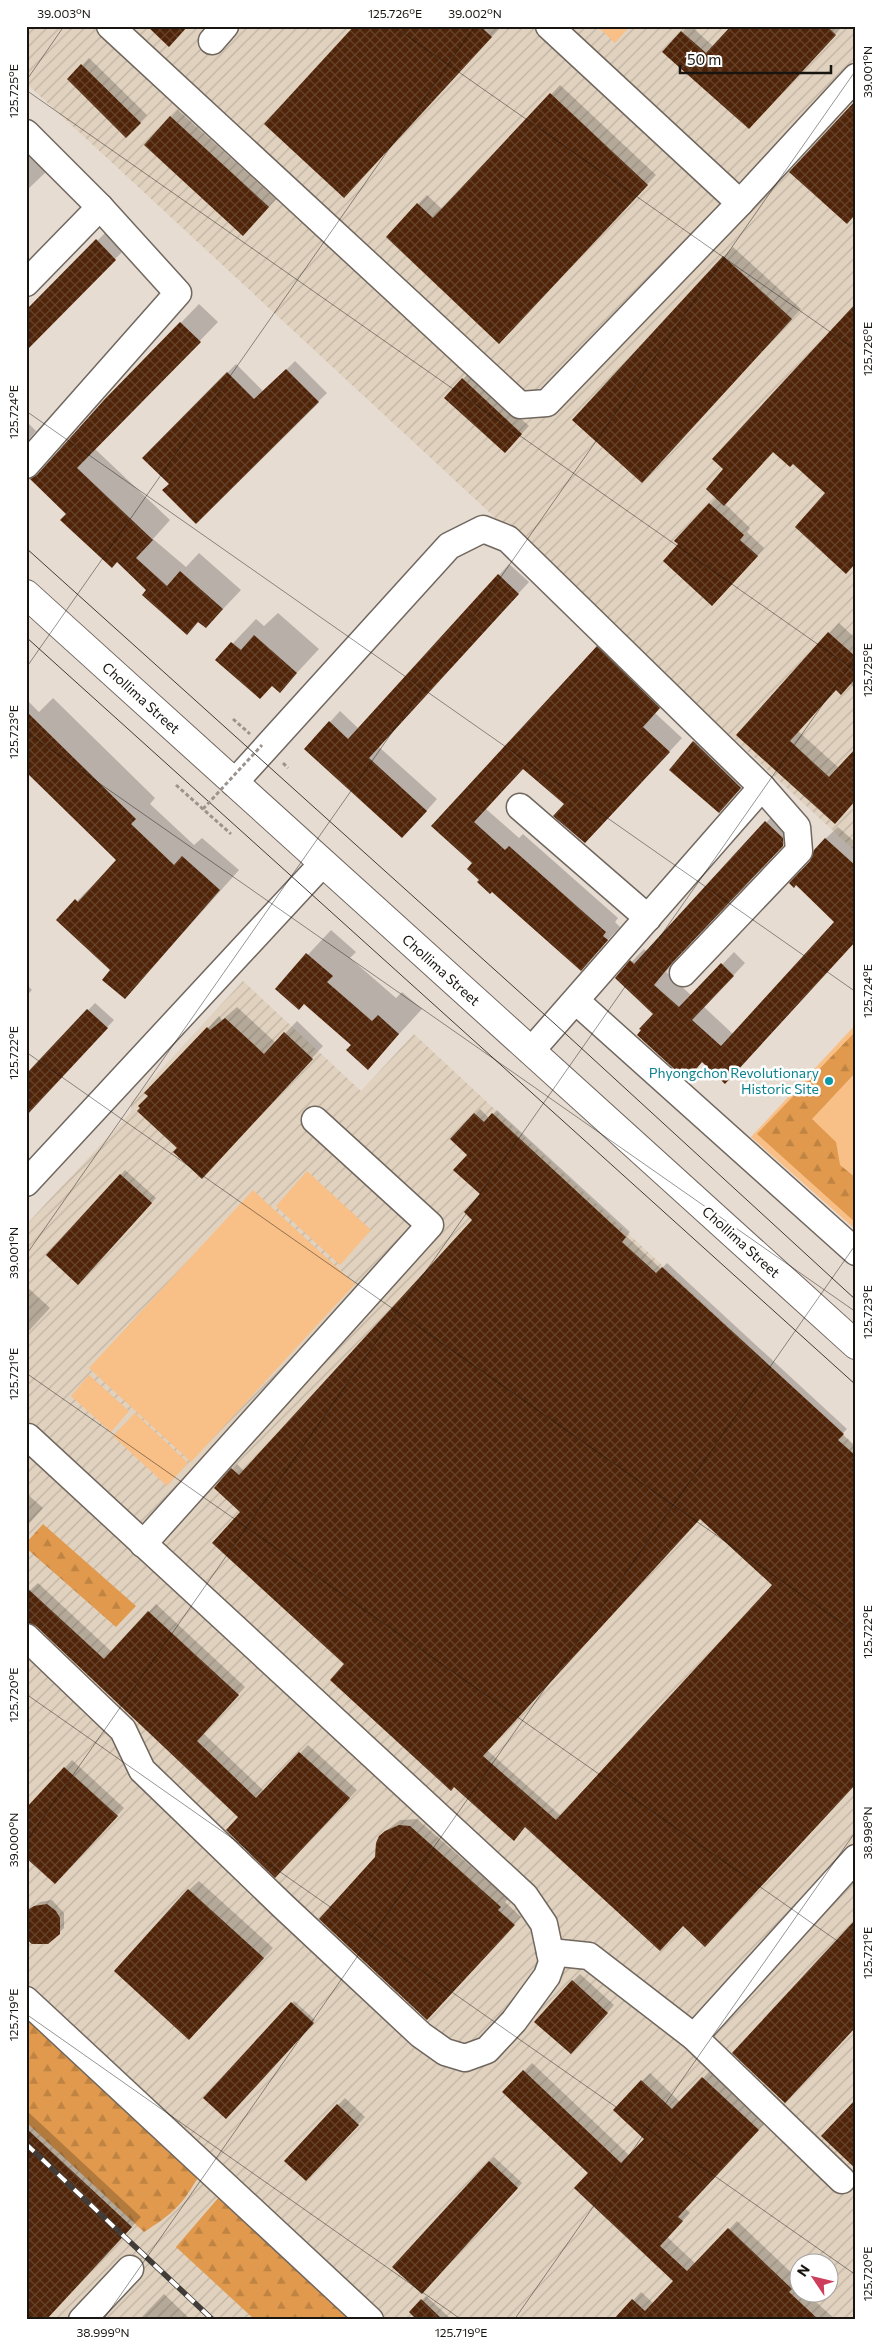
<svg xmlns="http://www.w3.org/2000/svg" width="882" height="2346" viewBox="0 0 882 2346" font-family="Commissioner,sans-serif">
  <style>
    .industrial { fill: url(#industrial-furrows); fill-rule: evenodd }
    .green { fill: #f8bf87 }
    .forest { fill: url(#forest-firs) }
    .shadow { fill: #0003; fill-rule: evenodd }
    .building { fill: url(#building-cross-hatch); fill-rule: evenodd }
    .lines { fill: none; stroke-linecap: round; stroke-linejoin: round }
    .minor-casing { stroke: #70675f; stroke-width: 29 }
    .highway-casing { stroke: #70675f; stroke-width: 30 }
    .path { stroke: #9c948c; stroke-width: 3; stroke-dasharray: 4 2.5; stroke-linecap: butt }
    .minor { stroke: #fff; stroke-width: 26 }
    .highway { stroke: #fff; stroke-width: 28 }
    .tram { stroke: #413c37; stroke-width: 1 }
    .rail-casing { stroke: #413c37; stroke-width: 5.5 }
    .rail { stroke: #fff; stroke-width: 4; stroke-dasharray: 11; stroke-linecap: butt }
    .path-bridge { stroke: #9c948c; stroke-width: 3; stroke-dasharray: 4 2.5; stroke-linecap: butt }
    .ticks { fill: none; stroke: #181511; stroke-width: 1; stroke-opacity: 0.45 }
    .culture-dot { fill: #0f9aa8; stroke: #fff; stroke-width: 2 }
    .labels { text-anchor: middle; stroke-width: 5; stroke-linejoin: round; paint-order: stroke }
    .street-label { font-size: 14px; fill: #181511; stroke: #fff }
    .culture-label { font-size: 14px; fill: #0d838f; stroke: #fff; text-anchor: end }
    .neatline { fill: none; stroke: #181511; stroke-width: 2 }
    .ticks-label { font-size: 12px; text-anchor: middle; fill: #181511 }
  </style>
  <defs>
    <pattern id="industrial-furrows" width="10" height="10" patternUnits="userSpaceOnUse" patternTransform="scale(1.25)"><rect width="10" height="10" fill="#e1d2bf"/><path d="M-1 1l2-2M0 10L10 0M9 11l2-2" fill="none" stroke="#c0b3a3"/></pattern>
    <pattern id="forest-firs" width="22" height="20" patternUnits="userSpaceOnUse" patternTransform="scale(1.25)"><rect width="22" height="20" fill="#e0994d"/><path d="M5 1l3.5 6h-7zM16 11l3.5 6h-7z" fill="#bf8342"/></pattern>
    <pattern id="building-cross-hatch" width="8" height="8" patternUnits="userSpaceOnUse" patternTransform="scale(1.25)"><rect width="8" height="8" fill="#4f2408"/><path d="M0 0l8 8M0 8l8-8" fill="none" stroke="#64422b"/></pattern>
  </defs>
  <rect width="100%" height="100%" fill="#e7dcd2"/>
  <g class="industrial">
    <path d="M26,26H856V852L26,83Z"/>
    <path d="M243,981L361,1091L414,1034L856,1446V2320H26V1225L131,1112V1102ZM800,2264H830V2294H800Z"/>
  </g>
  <g class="green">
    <path d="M597,26H630L615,43Z"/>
    <path d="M856,1024V1230L751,1137Z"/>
    <path d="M307,1171L371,1230L340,1265L276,1206Z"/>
    <path d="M253,1190L355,1284L191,1462L89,1368Z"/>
    <path d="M89,1375L129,1411L111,1432L71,1396Z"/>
    <path d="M135,1413L188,1463L167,1486L113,1436Z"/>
  </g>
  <g class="forest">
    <path d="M856,1031V1072L812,1119L836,1142L840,1165L856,1178V1223L757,1134Z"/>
    <path d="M43,1524L136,1606L116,1627L26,1548V1543Z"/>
    <path d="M26,2016L199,2175C183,2205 172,2214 144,2232L26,2122Z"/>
    <path d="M219,2197L354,2320H255L176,2247Z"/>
  </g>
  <g class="shadow">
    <path d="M356,26L501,27L353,187Z"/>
    <path d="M688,26H691L714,47L732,26L842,27L756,120L664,52Z"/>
    <path d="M89,58L147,115L126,136L69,79Z"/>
    <path d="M560,85L656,175L508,333L418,204L427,195L443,210Z"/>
    <path d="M178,110L276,199L250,227L146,145Z"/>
    <path d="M26,150L47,171L26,191Z"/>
    <path d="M112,226L130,244L26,349V312Z"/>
    <path d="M733,247L801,309L651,472L723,257Z"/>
    <path d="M199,304L218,322L95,449L170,520L153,539L186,567L199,553L241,590L206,627L148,590L32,479L105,401Z"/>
    <path d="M856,305V563L827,493L793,462L774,450L724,503L750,528L747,532L764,548L719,598L676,541L717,497Z"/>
    <path d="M295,361L327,393L196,523L170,484L144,458L236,364L264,392Z"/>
    <path d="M470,372L529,426L512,444L463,379Z"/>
    <path d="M26,421L36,431L26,443Z"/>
    <path d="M509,564L529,582L379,747L437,799L413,826L330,722L340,711L359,729Z"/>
    <path d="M278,613L319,649L280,691L273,685L217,660L256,619L264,626Z"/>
    <path d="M839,623L856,639V689L850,684L836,689L798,731L839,768L844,812L738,735Z"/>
    <path d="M611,634L672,694L655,713L682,738L598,829L565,804L524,767L486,809L519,838L523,834L618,918L615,922L620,927L581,969L480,880L473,863L433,826Z"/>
    <path d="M53,698L155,798L150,804L194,845L202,838L239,870L125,998L112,970L58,920L118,860L26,770V699L39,712Z"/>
    <path d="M701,735L748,780L726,804L671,770Z"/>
    <path d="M778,810L796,832L685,948L666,972L692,996L734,952L745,963L704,1007L733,1034L836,921L796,884L825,839L838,827L856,843V940L738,1070L655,1014L616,978L644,949L647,952Z"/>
    <path d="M331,930L356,952L350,958L396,998L402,992L422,1009L368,1068L353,1044L304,1003L276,989Z"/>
    <path d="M26,984L32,990L26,996Z"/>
    <path d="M95,1003L114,1020L34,1106L26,1076Z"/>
    <path d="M237,1007L276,1043L297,1021L323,1046L213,1166L178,1148L208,1028L219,1016L222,1020Z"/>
    <path d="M480,1109L489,1118L497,1110L630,1232L626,1236L661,1269L667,1263L847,1429L842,1434L856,1447V1782L683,1925L526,1826L346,1664L242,1512L216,1488L237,1464L244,1471L474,1220L482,1194L468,1155L452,1139ZM700,1518L773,1585L561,1816L487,1750Z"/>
    <path d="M125,1170L156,1198L83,1278L48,1255Z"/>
    <path d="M26,1286L50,1308L26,1334Z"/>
    <path d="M26,1493L43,1508L26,1527Z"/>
    <path d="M38,1583L112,1652L156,1604L245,1687L203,1733L264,1791L308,1745L357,1790L283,1869L240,1816L26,1594Z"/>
    <path d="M72,1760L124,1808L62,1875L26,1809Z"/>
    <path d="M417,1819L508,1899L505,1902L521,1917L434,2011L376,1858L380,1837L388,1829L400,1820Z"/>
    <path d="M199,1881L273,1948L199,2029L189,1890Z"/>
    <path d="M52,1900L64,1913V1928L48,1943L28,1911L40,1902Z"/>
    <path d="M580,1974L614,2005L578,2046L573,1981Z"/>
    <path d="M294,2001L315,2020L226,2117L205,2098Z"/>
    <path d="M532,2063L630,2156L646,2139L615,2110L642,2081L650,2073L680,2102L711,2070L766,2122L685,2208L690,2213L667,2237L696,2264L737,2221L799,2280L796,2284L800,2287V2294H807L836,2320H615L641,2292L654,2304L675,2281L590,2173L504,2092Z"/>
    <path d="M345,2098L365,2117L313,2173L338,2105Z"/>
    <path d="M26,2110L141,2217L45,2320H26Z"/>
    <path d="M494,2157L522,2183L427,2288L489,2162Z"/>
    <path d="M164,2294L191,2320H139Z"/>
    <path d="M426,2296L452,2320H419L411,2312Z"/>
  </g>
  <g class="building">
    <path d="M147,26H188L169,47Z"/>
    <path d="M354,26H480L492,37L344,198L264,124Z"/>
    <path d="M731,26H827L836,35L749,129L662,52L681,31L706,53Z"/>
    <path d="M81,64L141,123L126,138L67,79Z"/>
    <path d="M550,93L648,185L499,344L386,237L417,203L433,218Z"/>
    <path d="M856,100V214L847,224L789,172Z"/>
    <path d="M170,116L269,207L243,236L144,145Z"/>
    <path d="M96,239L116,260L26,351V310Z"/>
    <path d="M723,256L792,319L642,483L572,420Z"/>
    <path d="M856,303V563L846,574L795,527L825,493L793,464L790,467L773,452L724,506L706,489L723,469L712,459Z"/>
    <path d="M180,322L201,342L77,468L153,540L136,558L167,586L180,571L223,609L206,628L198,622L187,635L142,595L146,590L117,562L112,568L60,520L66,514L30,479L37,475L104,400Z"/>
    <path d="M286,369L319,402L196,524L162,490L169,484L142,458L227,372L254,399Z"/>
    <path d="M462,378L522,434L505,453L444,398Z"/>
    <path d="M709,503L744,535L740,540L758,556L712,606L663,561L678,544L674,541Z"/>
    <path d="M498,574L519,594L369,758L427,811L402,838L304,749L329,721L348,739Z"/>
    <path d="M828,632L856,657V678L841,695L836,690L790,741L829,777L856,748V800L835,824L736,735Z"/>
    <path d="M254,635L297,673L280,693L272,686L260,699L215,660L231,642L241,650Z"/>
    <path d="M597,646L660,708L643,727L670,752L585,843L553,816L564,804L523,769L474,822L505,850L509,846L606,932L603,936L608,940L581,971L492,892L490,894L477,882L479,880L467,869L472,863L431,826Z"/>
    <path d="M26,711L136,819L131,824L174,865L182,856L220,890L125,999L102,980L110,970L56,920L75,899L78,902L116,860L26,772Z"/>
    <path d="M693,741L741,788L719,813L669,770Z"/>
    <path d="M765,821L783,838V846L672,963L654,985L679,1007L721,963L734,976L692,1020L721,1046L834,922L796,885L794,888L789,883L810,861L814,850L825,838L856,866V941L725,1084L702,1062L692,1074L689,1071L683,1077L637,1035L641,1030L639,1029L653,1014L615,978L630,960L634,964Z"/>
    <path d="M306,953L333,976L327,982L372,1021L378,1015L399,1034L368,1070L346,1050L351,1045L304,1004L299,1010L275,989Z"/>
    <path d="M87,1009L108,1028L26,1116V1074Z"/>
    <path d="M225,1018L264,1054L284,1032L313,1059L202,1179L173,1152L177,1148L137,1111L140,1108L138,1106L148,1096L144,1093L207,1027L210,1030Z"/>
    <path d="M474,1113L484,1122L492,1113L626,1237L622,1242L656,1273L662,1267L844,1434L838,1440L856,1456V1784L705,1947L683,1926L660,1951L525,1827L514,1841L454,1787L451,1791L330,1680L344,1664L212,1543L240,1512L214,1488L231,1468L239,1475L472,1220L464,1212L480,1194L453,1170L467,1155L450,1139ZM700,1519L772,1585L556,1820L483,1756Z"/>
    <path d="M120,1174L152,1203L78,1285L46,1255Z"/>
    <path d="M26,1587L104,1659L148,1611L239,1695L197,1741L256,1798L299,1752L350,1798L275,1878L226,1830L238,1817L36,1626L26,1622Z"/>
    <path d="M64,1767L118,1816L55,1884L26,1858V1808Z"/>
    <path d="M399,1825L410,1826L501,1907L498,1910L515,1925L427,2020L319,1919L375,1857L376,1843L379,1836L385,1831Z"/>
    <path d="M188,1889L264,1958L189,2040L114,1971Z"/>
    <path d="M47,1904L56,1911L60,1918V1934L48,1944H32L26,1939V1911L34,1906Z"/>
    <path d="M856,1919V2027L785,2103L732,2053Z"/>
    <path d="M572,1980L608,2013L571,2054L534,2022Z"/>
    <path d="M291,2002L314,2023L226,2119L203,2098Z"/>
    <path d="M523,2070L621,2163L644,2139L613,2110L641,2080L672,2109L702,2077L759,2130L678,2217L683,2221L660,2246L687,2271L728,2228L792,2289L789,2292L819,2320H613L632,2299L645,2311L673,2281L574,2188L588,2173L502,2092Z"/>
    <path d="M856,2099V2169L821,2136Z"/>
    <path d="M337,2104L359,2125L306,2181L284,2161Z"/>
    <path d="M26,2128L132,2227L46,2320H26Z"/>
    <path d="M489,2161L518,2188L422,2294L392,2267Z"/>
    <path d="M421,2299L443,2320H417L409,2312Z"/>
  </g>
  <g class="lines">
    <g class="minor-casing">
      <g id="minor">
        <path d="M110,26L520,405L547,403L740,203L856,77"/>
        <path d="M549,26L740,203"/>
        <path d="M212,41L225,26"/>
        <path d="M26,133L100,207L178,293L26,465"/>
        <path d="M26,283L100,207"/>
        <path d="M234,783L449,546L483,529L508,539L762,787L797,827L799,851L683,973"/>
        <path d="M520,807L648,918"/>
        <path d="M576,1001L856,1252"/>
        <path d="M531,1051L762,787"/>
        <path d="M26,1183L323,863"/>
        <path d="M143,1544L430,1225L315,1120"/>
        <path d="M26,1637L123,1730L142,1770L283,1906L421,2035L445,2052L465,2058L487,2050L514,2021L547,1976L552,1962L544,1924L525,1896L28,1437"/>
        <path d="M550,1952L589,1956L694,2037L856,1858"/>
        <path d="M26,2000L370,2320"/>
        <path d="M694,2037L842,2180"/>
        <path d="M82,2320L130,2269"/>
      </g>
    </g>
    <g class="highway-casing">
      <path id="highway" d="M26,594L856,1345"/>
    </g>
    <g class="path">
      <path d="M233,719L250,734"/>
      <path d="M283,763L288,768"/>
      <path d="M176,785L231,834"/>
    </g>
    <use href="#minor" class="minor"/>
    <use href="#highway" class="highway"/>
    <g class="tram">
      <path d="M26,548L555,1024L856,1300"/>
      <path d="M26,637L856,1385"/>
    </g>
    <g class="rail-casing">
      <path id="rail" d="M26,2144L213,2320"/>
    </g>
    <use href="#rail" class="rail"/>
    <path class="path-bridge" d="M203,809L262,745"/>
  </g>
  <path class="ticks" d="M393,26L856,350M851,26L856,30M26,81L64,26M26,90L856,671M26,411L856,992M26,668L475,26M26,732L856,1312M26,1052L856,1633M26,1255L856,70M26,1373L856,1954M26,1694L856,2275M26,1842L856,657M26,2014L462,2320M103,2320L856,1244M514,2320L856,1831"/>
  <circle class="culture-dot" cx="829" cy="1081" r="5"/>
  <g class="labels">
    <g class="street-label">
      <text transform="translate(141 698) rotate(42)" y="5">Chollima Street</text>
      <text transform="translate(441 970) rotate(42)" y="5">Chollima Street</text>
      <text transform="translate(741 1242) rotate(42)" y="5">Chollima Street</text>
    </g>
    <g class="culture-label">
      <text x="819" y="1078">Phyongchon Revolutionary<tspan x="819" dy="16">Historic Site</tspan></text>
    </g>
  </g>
  <rect width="882" height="2346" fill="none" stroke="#ffffff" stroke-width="55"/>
  <g transform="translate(814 2278) rotate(305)"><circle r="24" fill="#ffffff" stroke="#a3a1a0"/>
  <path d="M0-4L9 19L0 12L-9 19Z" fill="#cd3d5c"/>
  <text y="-8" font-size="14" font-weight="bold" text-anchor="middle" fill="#181511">N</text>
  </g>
  <path d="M680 65v8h151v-8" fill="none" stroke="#181511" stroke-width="2.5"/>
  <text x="687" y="65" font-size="15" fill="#181511" stroke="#ffffff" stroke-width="4" paint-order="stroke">50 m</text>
  <rect x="28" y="28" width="826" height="2290" class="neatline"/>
  <g class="ticks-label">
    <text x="64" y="18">39.003°N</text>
    <text x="395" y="18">125.726°E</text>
    <text x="475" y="18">39.002°N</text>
    <text transform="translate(868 72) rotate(-90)" y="4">39.001°N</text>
    <text transform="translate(14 91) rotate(-90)" y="4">125.725°E</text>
    <text transform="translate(868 349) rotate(-90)" y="4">125.726°E</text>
    <text transform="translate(14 412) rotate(-90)" y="4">125.724°E</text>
    <text transform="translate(868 670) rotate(-90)" y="4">125.725°E</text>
    <text transform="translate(14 732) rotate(-90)" y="4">125.723°E</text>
    <text transform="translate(868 991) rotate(-90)" y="4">125.724°E</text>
    <text transform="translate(14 1053) rotate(-90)" y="4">125.722°E</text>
    <text transform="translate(14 1253) rotate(-90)" y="4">39.001°N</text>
    <text transform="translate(868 1312) rotate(-90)" y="4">125.723°E</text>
    <text transform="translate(14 1374) rotate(-90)" y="4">125.721°E</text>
    <text transform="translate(868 1632) rotate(-90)" y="4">125.722°E</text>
    <text transform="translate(14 1695) rotate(-90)" y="4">125.720°E</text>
    <text transform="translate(868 1833) rotate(-90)" y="4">38.998°N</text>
    <text transform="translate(14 1840) rotate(-90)" y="4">39.000°N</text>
    <text transform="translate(868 1953) rotate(-90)" y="4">125.721°E</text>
    <text transform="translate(14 2015) rotate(-90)" y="4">125.719°E</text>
    <text transform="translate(868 2274) rotate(-90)" y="4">125.720°E</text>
    <text x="103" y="2337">38.999°N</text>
    <text x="461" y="2337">125.719°E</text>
  </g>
</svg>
